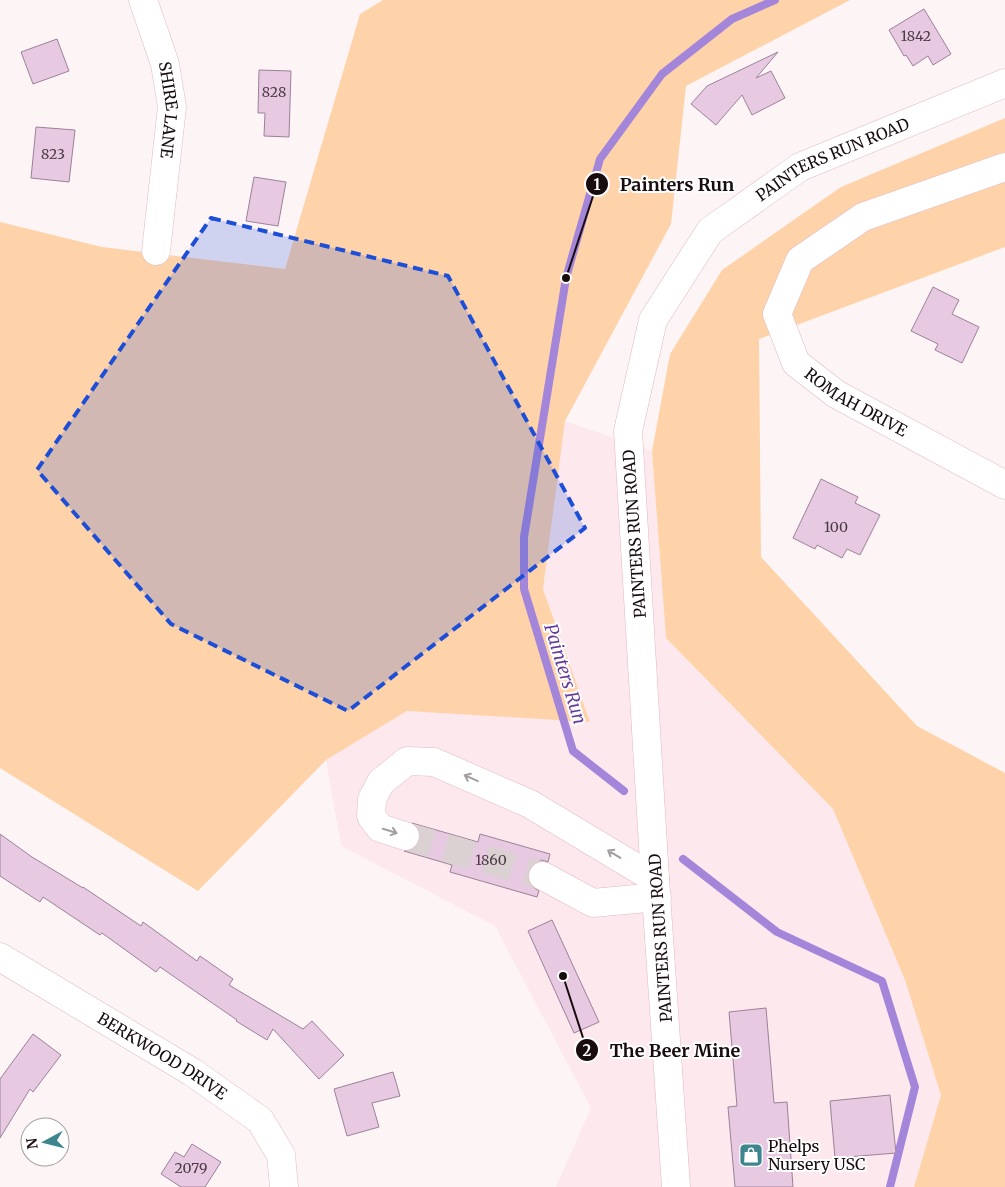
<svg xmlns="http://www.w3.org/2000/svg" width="1005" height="1187" viewBox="0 0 1005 1187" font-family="Merriweather,serif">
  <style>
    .built { fill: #fde8ed }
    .green { fill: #ffd3aa }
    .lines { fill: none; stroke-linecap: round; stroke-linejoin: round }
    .stream { stroke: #a386d9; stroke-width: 8 }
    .building { fill: #e7c9e2; stroke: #9c8198 }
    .minor-tunnel { stroke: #dbd1d3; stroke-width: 28; stroke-dasharray: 28 14; stroke-linecap: butt }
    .minor-casing { stroke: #e1b9c2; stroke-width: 29 }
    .minor { stroke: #fff; stroke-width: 28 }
    .oneway { stroke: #a39e9f }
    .marked { fill: #1d4ed8; fill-opacity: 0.2; stroke: #1d4ed8; stroke-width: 4; stroke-dasharray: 10 6; stroke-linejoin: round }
    .labels { text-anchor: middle; stroke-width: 4; stroke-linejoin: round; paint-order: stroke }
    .number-label { font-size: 14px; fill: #4c3b44 }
    .street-label { font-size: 16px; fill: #190c0f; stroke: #fff }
    .poi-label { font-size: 16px; fill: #190c0f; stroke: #fff; text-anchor: start }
    .water-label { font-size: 18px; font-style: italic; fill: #653c9d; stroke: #fff }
    .leader { fill: none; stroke: #190c0f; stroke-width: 2 }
    .callout-dot { fill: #190c0f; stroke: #fff; stroke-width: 2 }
    .mark-label { font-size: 15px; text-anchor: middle; font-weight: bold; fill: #fff }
    .callout-label { font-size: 18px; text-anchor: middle; font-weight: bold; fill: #190c0f; stroke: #fff; stroke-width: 4; stroke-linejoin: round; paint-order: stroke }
  </style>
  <rect width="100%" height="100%" fill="#fdf4f6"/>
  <path class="built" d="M565,421L652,451L666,638L833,809L905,980L941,1095L914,1187H556L591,1108L495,926L341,846L326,760L407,711L589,721L543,589Z"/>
  <g class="green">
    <path d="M383,0H850L686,86L671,224L565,421L543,589L590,722L407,711L326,760L198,891L0,768V222L102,247L285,269L360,14Z"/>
    <path d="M1005,118V247L759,339L761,557L917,726L1005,773V1187H914L941,1095L905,980L833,809L666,638L652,451L670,354L722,270L841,187Z"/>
  </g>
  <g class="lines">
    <g class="stream">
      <path d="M624,791L573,751L524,589V537L566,278L600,159L662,74L732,19L775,0"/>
      <path d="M683,859L777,932L882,981L915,1087L890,1187"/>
    </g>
  </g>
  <g class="building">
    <path d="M924,9L951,54L933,65L928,56L913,66L906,55L904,56L889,30Z"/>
    <path d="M57,39L69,71L33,84L21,52Z"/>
    <path d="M778,52L756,78L771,71L785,98L752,115L742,95L716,125L691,104L707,86Z"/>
    <path d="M259,70L291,71L289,137L264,136L265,113H258Z"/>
    <path d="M36,127L75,130L69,182L31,178Z"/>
    <path d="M254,177L286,182L278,226L246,221Z"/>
    <path d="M933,287L959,300L952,314L979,327L962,363L935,350L938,344L911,331Z"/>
    <path d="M821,479L858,497L855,503L880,515L860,555L847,549L842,558L817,545L815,549L793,538Z"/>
    <path d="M412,823L478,842L480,834L550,854L548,862L542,860L535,862L529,869L527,877L530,885L539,891L537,897L450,872L452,865L404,851H409L415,848L420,840V832L417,826Z"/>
    <path d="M0,834L32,857L83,888V887L141,926L143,922L197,961L200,956L233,979L229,985L303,1029L312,1021L344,1055L319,1079L273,1029L267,1040L236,1021L237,1020L160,967L156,972L102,933L100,935L43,897L40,902L0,876Z"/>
    <path d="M552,920L599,1022L574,1033L528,931Z"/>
    <path d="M766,1008L774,1103L787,1102L793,1187H735L728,1107L737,1106L729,1012Z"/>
    <path d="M33,1034L61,1055L33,1092L30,1089L0,1138V1079Z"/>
    <path d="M393,1072L400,1096L372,1103L379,1127L347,1136L334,1089Z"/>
    <path d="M890,1095L896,1153L835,1158L830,1101Z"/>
    <path d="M192,1144L221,1162L205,1187H181L161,1174L175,1152L184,1157Z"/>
  </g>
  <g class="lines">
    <path class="minor-tunnel" d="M405,836L543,876"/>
    <g class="minor-casing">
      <g id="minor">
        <path id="s1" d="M143,0L165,64L172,107L156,251"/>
        <path id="s2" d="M1005,167L863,217L800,260L777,314L796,363L836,394L1005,485"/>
        <path d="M405,836L380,828L371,816L372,799L381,782L407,761L434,762L530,804L655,879"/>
        <path d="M543,876L593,903L657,897"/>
        <path id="s3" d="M0,957L192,1072L260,1120L281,1155L284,1187"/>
        <path id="s4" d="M676,1187L655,879L628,431L653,320L710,231L800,167L1005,83"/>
      </g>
    </g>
    <use href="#minor" class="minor"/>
  </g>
  <defs><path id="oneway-shaft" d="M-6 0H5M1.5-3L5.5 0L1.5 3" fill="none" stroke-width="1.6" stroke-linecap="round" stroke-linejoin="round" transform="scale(1.25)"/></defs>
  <g class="oneway">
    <use href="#oneway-shaft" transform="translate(471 778) rotate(-156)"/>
    <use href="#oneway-shaft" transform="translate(390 831) rotate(17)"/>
    <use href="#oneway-shaft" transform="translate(614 854) rotate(-149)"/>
  </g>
  <path class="marked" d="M211,218L448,276L585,528L348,711L171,624L37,470Z"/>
  <defs>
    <g id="shop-square" transform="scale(1.25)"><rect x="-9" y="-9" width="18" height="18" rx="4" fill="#3e868e" stroke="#fff"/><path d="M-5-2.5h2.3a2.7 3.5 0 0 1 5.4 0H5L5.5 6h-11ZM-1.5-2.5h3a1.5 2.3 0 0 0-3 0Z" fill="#fff"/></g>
  </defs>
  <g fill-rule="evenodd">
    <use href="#shop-square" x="751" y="1155"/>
  </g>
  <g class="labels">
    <g class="number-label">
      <text x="916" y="41">1842</text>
      <text x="274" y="97">828</text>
      <text x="53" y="159">823</text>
      <text x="836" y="532">100</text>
      <text x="491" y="865">1860</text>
      <text x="191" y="1173">2079</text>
    </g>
    <g class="street-label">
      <text dy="6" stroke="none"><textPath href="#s1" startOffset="114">SHIRE LANE</textPath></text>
      <text dy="6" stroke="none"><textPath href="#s4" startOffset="1120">PAINTERS RUN ROAD</textPath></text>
      <text dy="6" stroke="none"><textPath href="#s2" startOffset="410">ROMAH DRIVE</textPath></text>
      <text transform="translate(634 534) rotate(-94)" y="6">PAINTERS RUN ROAD</text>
      <text transform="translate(660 938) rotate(-94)" y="6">PAINTERS RUN ROAD</text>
      <text dy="6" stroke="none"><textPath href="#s3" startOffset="190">BERKWOOD DRIVE</textPath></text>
    </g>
    <g class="poi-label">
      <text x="768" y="1152">Phelps<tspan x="768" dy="18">Nursery USC</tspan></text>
    </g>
    <g class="water-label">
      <text transform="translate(565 674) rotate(73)" y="6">Painters Run</text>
    </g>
  </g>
  <path class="leader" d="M566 278L597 184M563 976L587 1050"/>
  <g class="callout-dot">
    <circle cx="566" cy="278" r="5"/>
    <circle cx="563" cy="976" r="5"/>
    <circle cx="597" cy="184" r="12"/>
    <circle cx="587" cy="1050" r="12"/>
  </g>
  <g class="mark-label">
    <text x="597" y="190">1</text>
    <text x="587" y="1056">2</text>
  </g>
  <g class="callout-label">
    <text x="677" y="191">Painters Run</text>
    <text x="675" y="1057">The Beer Mine</text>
  </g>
  <g transform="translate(45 1142) rotate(263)"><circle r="24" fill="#ffffff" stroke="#a39e9f"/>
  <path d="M0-4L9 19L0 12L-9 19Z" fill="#3e868e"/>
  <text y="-8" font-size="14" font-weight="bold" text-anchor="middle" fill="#190c0f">N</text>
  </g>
</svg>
